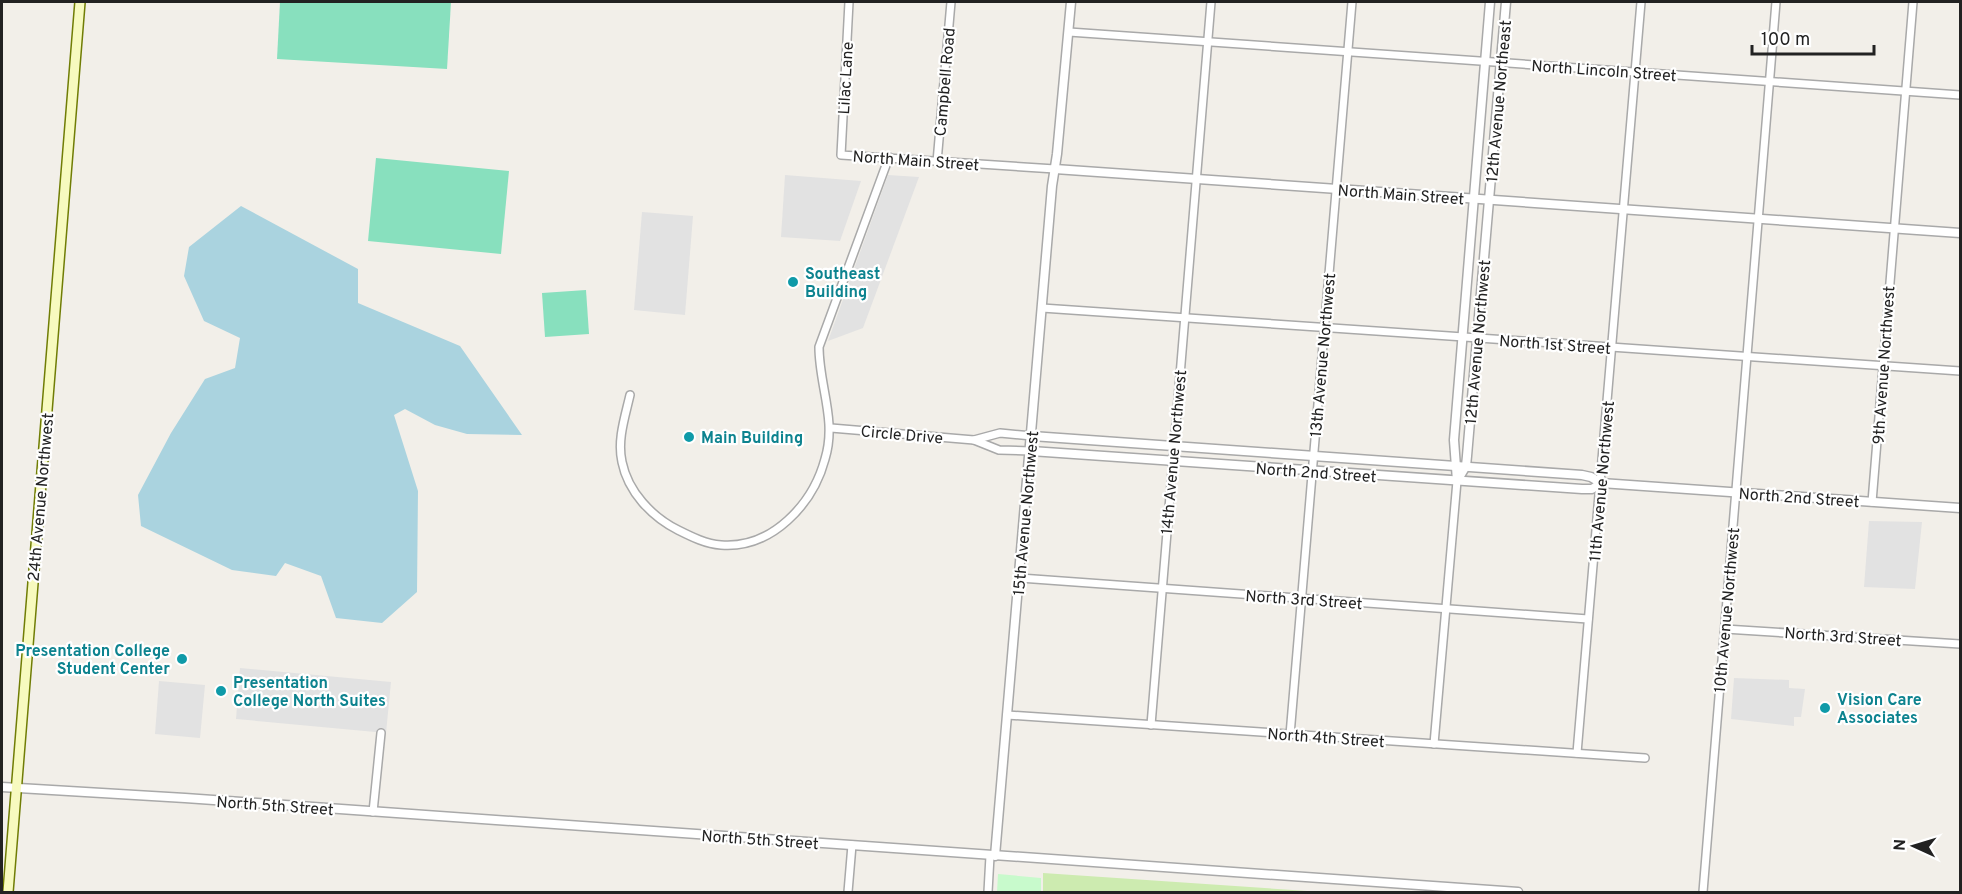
<svg xmlns="http://www.w3.org/2000/svg" width="1962" height="894" viewBox="0 0 1962 894" font-family="Overpass,sans-serif">
  <style>
    .grass { fill: #cdebb0 }
    .park { fill: #c8facc }
    .pitch { fill: #88e0be }
    .parking { fill: #e2e2e2 }
    .water { fill: #aad3df }
    .lines { fill: none; stroke-linecap: round; stroke-linejoin: round }
    .minor-casing { stroke: #a9a9a9; stroke-width: 10 }
    .tertiary-casing { stroke: #a9a9a9; stroke-width: 11 }
    .secondary-casing { stroke: #707d05; stroke-width: 12 }
    .minor { stroke: #fff; stroke-width: 7 }
    .tertiary { stroke: #fff; stroke-width: 8 }
    .secondary { stroke: #f7fabf; stroke-width: 9 }
    .culture-dot { fill: #0f9aa8; stroke: #fff; stroke-width: 2 }
    .labels { text-anchor: middle; stroke-width: 4.5; stroke-linejoin: round; paint-order: stroke }
    .street-label { font-size: 16px; fill: #222; stroke: #fff }
    .culture-label { font-size: 16px; font-weight: bold; fill: #0d838f; stroke: #fff; text-anchor: start }
  </style>
  <rect width="100%" height="100%" fill="#f2efe9"/>
  <path class="grass" d="M1043,873L1322,892H1043Z"/>
  <path class="park" d="M998,874L1041,878V892H997Z"/>
  <g class="pitch">
    <path d="M280,2H451L447,69L277,59Z"/>
    <path d="M376,158L509,171L501,254L368,241Z"/>
    <path d="M586,290L589,334L545,337L542,293Z"/>
  </g>
  <g class="parking">
    <path d="M785,175L861,181L840,241L781,237Z"/>
    <path d="M888,175L919,177L863,328L828,341Z"/>
    <path d="M642,212L693,216L685,315L634,310Z"/>
    <path d="M1869,521L1922,522L1915,589L1864,587Z"/>
    <path d="M240,668L391,682L386,733L236,719Z"/>
    <path d="M1734,678L1789,680V688L1805,689L1801,717H1794V726L1731,719Z"/>
    <path d="M159,681L205,685L200,738L155,734Z"/>
  </g>
  <path class="water" d="M241,206L358,269V303L460,346L522,435L467,434L435,425L405,409L394,415L418,491L417,592L382,623L336,618L321,576L285,563L276,576L232,570L141,526L138,495L171,433L205,379L235,368L240,338L204,321L184,276L189,247Z"/>
  <g class="lines">
    <g class="minor-casing">
      <g id="minor">
        <path d="M849,2L841,155L1055,169"/>
        <path d="M1069,32L1960,95"/>
        <path d="M937,162L951,2"/>
        <path d="M1042,308L1960,371"/>
        <path d="M630,395C625,417 617,440 622,462C628,492 652,517 678,530C692,537 706,544 721,545C772,549 813,504 825,459C837,420 819,386 819,347L889,157"/>
        <path d="M831,428L974,440L999,450L1031,451"/>
        <path d="M974,440L1000,433L1032,436"/>
        <path d="M1872,502L1913,2"/>
        <path d="M1020,578L1588,619"/>
        <path d="M1725,629L1960,644"/>
        <path d="M1007,715L1645,758"/>
        <path d="M1151,725L1211,2"/>
        <path d="M1290,735L1352,2"/>
        <path d="M1434,744L1457,481"/>
        <path d="M1577,753L1641,2"/>
        <path d="M373,812L381,733"/>
        <path d="M848,892L852,845"/>
        <path d="M988,892L990,856"/>
        <path d="M1703,892L1776,2"/>
      </g>
    </g>
    <g class="tertiary-casing">
      <g id="tertiary">
        <path d="M1055,169L1960,233"/>
        <path d="M1032,436L1582,475L1591,477L1601,483L1960,508"/>
        <path d="M1031,451L1582,489H1592L1601,483"/>
        <path d="M1457,481L1466,466L1467,456L1506,2"/>
        <path d="M1457,481L1454,440L1490,2"/>
        <path d="M2,787L185,798L1518,892"/>
        <path d="M995,856L1052,186L1057,154L1071,2"/>
      </g>
    </g>
    <g class="secondary-casing">
      <path id="secondary" d="M8,892L80,2"/>
    </g>
    <use href="#minor" class="minor"/>
    <use href="#tertiary" class="tertiary"/>
    <use href="#secondary" class="secondary"/>
  </g>
  <g class="culture-dot">
    <circle cx="793" cy="282" r="6"/>
    <circle cx="689" cy="437" r="6"/>
    <circle cx="182" cy="659" r="6"/>
    <circle cx="221" cy="691" r="6"/>
    <circle cx="1825" cy="708" r="6"/>
  </g>
  <g class="labels">
    <g class="street-label">
      <text transform="translate(1604 70) rotate(4)" y="6">North Lincoln Street</text>
      <text transform="translate(845 78) rotate(-87)" y="6">Lilac Lane</text>
      <text transform="translate(944 82) rotate(-85)" y="6">Campbell Road</text>
      <text transform="translate(1498 101) rotate(-85)" y="6">12th Avenue Northeast</text>
      <text transform="translate(916 160) rotate(4)" y="6">North Main Street</text>
      <text transform="translate(1401 194) rotate(4)" y="6">North Main Street</text>
      <text transform="translate(1477 342) rotate(-85)" y="6">12th Avenue Northwest</text>
      <text transform="translate(1555 344) rotate(4)" y="6">North 1st Street</text>
      <text transform="translate(1322 355) rotate(-85)" y="6">13th Avenue Northwest</text>
      <text transform="translate(1883 365) rotate(-86)" y="6">9th Avenue Northwest</text>
      <text transform="translate(902 434) rotate(5)" y="6">Circle Drive</text>
      <text transform="translate(1173 452) rotate(-85)" y="6">14th Avenue Northwest</text>
      <text transform="translate(1316 472) rotate(4)" y="6">North 2nd Street</text>
      <text transform="translate(1601 481) rotate(-85)" y="6">11th Avenue Northwest</text>
      <text transform="translate(40 497) rotate(-85)" y="6">24th Avenue Northwest</text>
      <text transform="translate(1799 497) rotate(4)" y="6">North 2nd Street</text>
      <text transform="translate(1025 513) rotate(-85)" y="6">15th Avenue Northwest</text>
      <text transform="translate(1304 599) rotate(4)" y="6">North 3rd Street</text>
      <text transform="translate(1726 610) rotate(-85)" y="6">10th Avenue Northwest</text>
      <text transform="translate(1843 636) rotate(4)" y="6">North 3rd Street</text>
      <text transform="translate(1326 737) rotate(4)" y="6">North 4th Street</text>
      <text transform="translate(275 805) rotate(4)" y="6">North 5th Street</text>
      <text transform="translate(760 839) rotate(4)" y="6">North 5th Street</text>
    </g>
    <g class="culture-label">
      <text x="805" y="279">Southeast<tspan x="805" dy="18">Building</tspan></text>
      <text x="701" y="443">Main Building</text>
      <text x="170" y="656" text-anchor="end">Presentation College<tspan x="170" dy="18">Student Center</tspan></text>
      <text x="233" y="688">Presentation<tspan x="233" dy="18">College North Suites</tspan></text>
      <text x="1837" y="705">Vision Care<tspan x="1837" dy="18">Associates</tspan></text>
    </g>
  </g>
  <rect width="1962" height="894" fill="none" stroke="#222222" stroke-width="6"/>
  <g transform="translate(1914 846) rotate(274)" stroke="#ffffff" stroke-width="4.5" paint-order="stroke">
  <path d="M0-4.5L10 22L0 15L-10 22Z" fill="#222222"/>
  <text y="-9" font-size="16" font-weight="bold" text-anchor="middle" fill="#222222">N</text>
  </g>
  <path d="M1752 45v9h122v-9" fill="none" stroke="#222222" stroke-width="3"/>
  <text x="1761" y="45" font-size="18" fill="#222222" stroke="#ffffff" stroke-width="4.5" paint-order="stroke">100 m</text>
</svg>
